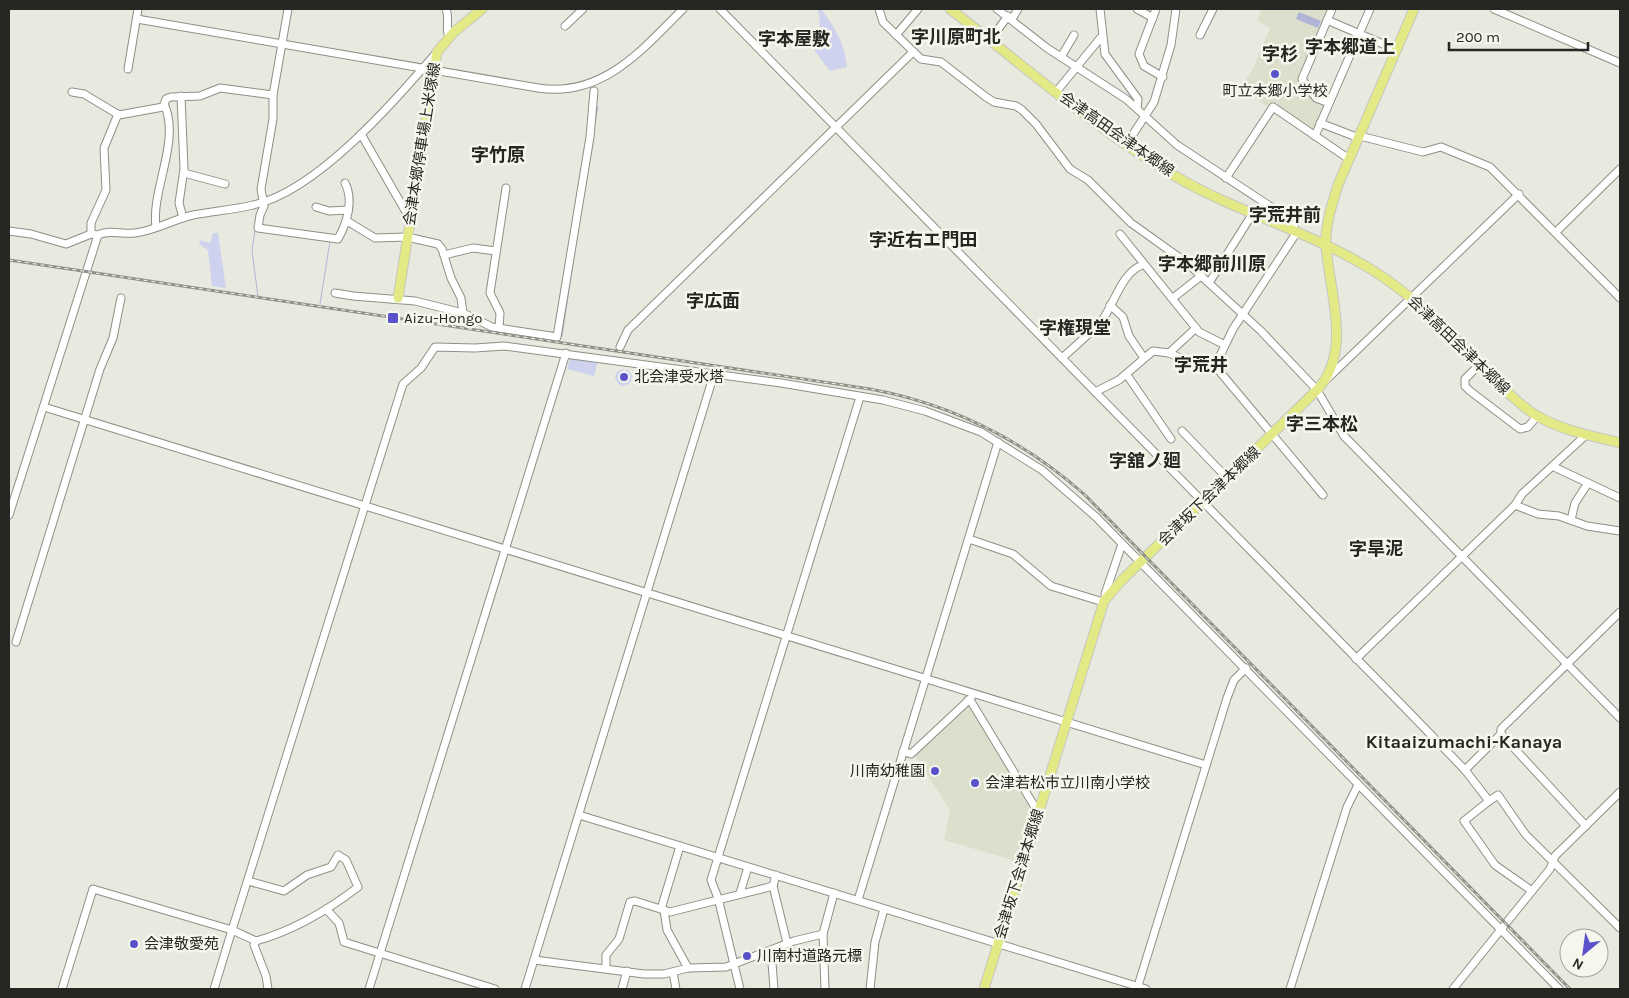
<svg xmlns="http://www.w3.org/2000/svg" width="1629" height="998" viewBox="0 0 1629 998" font-family="Karla,'Noto Sans JP',sans-serif">
  <style>
    .built { fill: #dcdfcc }
    .green { fill: #ced2ef }
    .water { fill: #b0b4d7 }
    .lines { fill: none; stroke-linecap: round; stroke-linejoin: round }
    .stream { stroke: #b0b4d7; stroke-width: 1 }
    .minor-casing { stroke: #8e9085; stroke-width: 9 }
    .major-casing { stroke: #c7c7c6; stroke-width: 11 }
    .minor { stroke: #fff; stroke-width: 7 }
    .major { stroke: #e2e985; stroke-width: 9 }
    .rail-casing { stroke: #8f9088; stroke-width: 3 }
    .rail { stroke: #f6f7ec; stroke-width: 1; stroke-dasharray: 4; stroke-linecap: butt }
    .poi-dot { fill: #5952ca; stroke: #f6f7ec; stroke-width: 2 }
    .labels { text-anchor: middle; stroke-width: 5; stroke-linejoin: round; paint-order: stroke }
    .poi-label { font-size: 15px; fill: #262622; stroke: #f6f7ec; text-anchor: start }
    .street-label { font-size: 15px; fill: #262622; stroke: #f6f7ec }
    .quarter-label { font-size: 18px; font-weight: bold; fill: #262622; stroke: #f6f7ec }
  </style>
  <rect width="100%" height="100%" fill="#e8eadf"/>
  <g class="built">
    <path d="M1262,9H1330L1299,81L1313,101L1325,106L1313,132L1269,108L1241,87L1254,67L1270,28L1257,21Z"/>
    <path d="M967,704L971,705L1035,812L1020,862L944,840L950,810L914,755Z"/>
  </g>
  <g class="green">
    <path d="M817,9H821C835,27 845,44 847,67L830,71L814,50L820,46C816,33 823,21 817,9Z"/>
    <path d="M213,233H218L226,288L212,286L208,250L199,244L200,240L210,243Z"/>
    <path d="M571,356L598,361L594,376L567,369Z"/>
    <path d="M623,369L624,371L628,370L632,376L630,383L623,386L618,384L615,377L617,372Z"/>
  </g>
  <path class="water" d="M1299,12L1321,21L1318,28L1296,19Z"/>
  <g class="lines">
    <g class="stream">
      <path d="M594,127L598,107"/>
      <path d="M255,230L252,251L258,296"/>
      <path d="M320,304L330,241"/>
      <path d="M562,336L575,250"/>
    </g>
    <g class="minor-casing">
      <g id="minor">
        <path d="M288,9L273,95V119L261,189L264,206L260,215L258,228L338,239C347,223 354,200 345,183"/>
        <path d="M446,9C450,18 445,28 449,37"/>
        <path d="M720,9L1404,707L1465,770L1489,801L1464,821L1495,865L1532,891L1453,989"/>
        <path d="M879,9L883,22L921,59L941,62L986,97L994,102L1016,106L1022,110L1036,124L1070,169L1088,180L1131,223L1187,263L1261,331L1317,390L1344,436L1620,718"/>
        <path d="M997,9L1047,48L1126,99L1177,145L1294,222V231"/>
        <path d="M1100,9L1105,54L1138,99L1137,108"/>
        <path d="M1137,9L1153,18"/>
        <path d="M1156,9L1139,54L1144,66L1163,77"/>
        <path d="M1494,9L1620,63"/>
        <path d="M137,19L538,88C602,98 642,50 683,9"/>
        <path d="M1012,19L1018,9"/>
        <path d="M1327,20L1397,50"/>
        <path d="M565,26L583,9"/>
        <path d="M896,35L918,9"/>
        <path d="M1200,35L1213,9"/>
        <path d="M990,40L1008,16"/>
        <path d="M1061,57L1074,35"/>
        <path d="M128,69L138,9"/>
        <path d="M72,92L84,94L119,115L163,107L166,99L171,97L200,96L220,88L273,95"/>
        <path d="M1056,92L1102,36"/>
        <path d="M181,96L184,169L179,203L183,218"/>
        <path d="M1329,103L1316,98L1302,79L1332,9"/>
        <path d="M1320,123L1359,138"/>
        <path d="M361,134L410,219"/>
        <path d="M1315,136L1370,9"/>
        <path d="M1360,136L1423,152L1441,147L1490,167L1620,298"/>
        <path d="M1126,145L1154,102L1171,45L1176,9"/>
        <path d="M184,173L225,184"/>
        <path d="M1226,178L1273,107L1349,159"/>
        <path d="M316,207L329,211L348,210"/>
        <path d="M347,221L375,238L407,237L438,244L442,249L451,278L461,298L463,313"/>
        <path d="M156,227C151,190 180,143 165,106"/>
        <path d="M9,231L31,234L66,244L91,234"/>
        <path d="M1297,232L1233,329L1215,366L1323,495"/>
        <path d="M1556,232L1620,169"/>
        <path d="M1120,234L1199,332L1225,345"/>
        <path d="M98,235L91,234V223L106,190L104,148L118,114"/>
        <path d="M444,255L473,248L496,251"/>
        <path d="M1209,283L1253,213"/>
        <path d="M335,293L353,296L415,301L463,313L492,327L557,337L590,137L594,91"/>
        <path d="M1173,298L1201,276"/>
        <path d="M1110,305L1123,317L1129,336L1144,358"/>
        <path d="M499,328L500,313L490,293L506,188"/>
        <path d="M620,347L628,330L913,52"/>
        <path d="M1169,353L1196,328"/>
        <path d="M1062,358C1075,346 1090,334 1102,320C1114,305 1122,271 1143,265"/>
        <path d="M1480,364L1465,379V386L1470,391L1520,429L1528,427L1537,416"/>
        <path d="M1127,375L1171,439"/>
        <path d="M1327,379L1519,194"/>
        <path d="M1095,392L1119,380L1153,351L1169,353L1203,368L1215,365"/>
        <path d="M44,407L1206,765"/>
        <path d="M1182,431L1227,478"/>
        <path d="M1554,467L1620,498"/>
        <path d="M1515,505L1538,514L1559,516L1587,526L1620,531"/>
        <path d="M9,515L98,235C110,229 122,235 135,233C155,231 174,219 193,215C213,211 233,210 253,205C316,192 395,101 437,52"/>
        <path d="M1571,520L1575,503L1588,483"/>
        <path d="M969,539L1013,554L1051,586L1103,602"/>
        <path d="M1106,598L1105,594L1122,544"/>
        <path d="M16,642L100,369L113,338L121,298"/>
        <path d="M1356,659L1515,505L1522,494L1587,434"/>
        <path d="M968,700L972,703L1038,812"/>
        <path d="M903,751L911,754L971,698"/>
        <path d="M1465,770L1501,734"/>
        <path d="M1489,801L1498,795L1526,835L1620,928"/>
        <path d="M579,815L1146,989"/>
        <path d="M1586,826L1501,734V729L1620,612"/>
        <path d="M248,881L284,891L307,875L331,867L338,855L346,860L358,887C328,910 292,931 256,941"/>
        <path d="M773,886L787,943"/>
        <path d="M1532,891L1550,869L1555,856L1620,792"/>
        <path d="M740,893L748,867"/>
        <path d="M858,900L998,442"/>
        <path d="M326,909L339,923L344,942L495,989"/>
        <path d="M661,909L680,846"/>
        <path d="M664,910L667,930L688,968"/>
        <path d="M771,950L774,989"/>
        <path d="M534,960L644,974H664L688,968L726,967L794,941L823,934"/>
        <path d="M606,968V955L619,939L630,902L635,901L670,912L773,886L776,875"/>
        <path d="M673,972L676,989"/>
        <path d="M62,989L93,889L232,930L403,384L421,368L435,347L475,348L504,346L781,383L883,400L925,411L981,432L1042,470L1096,517L1559,989"/>
        <path d="M214,989L232,930L256,941L254,945L266,976L268,989"/>
        <path d="M369,989L566,353"/>
        <path d="M525,989L714,374"/>
        <path d="M622,989L627,971"/>
        <path d="M740,989L718,898L711,880L860,397"/>
        <path d="M825,989L823,934L834,893"/>
        <path d="M870,989L875,942L884,909"/>
        <path d="M1137,989L1227,698L1234,680L1246,668"/>
        <path d="M1290,989L1347,807L1358,785"/>
      </g>
    </g>
    <g class="major-casing">
      <g id="major">
        <path d="M950,9C1024,65 1094,129 1175,176C1241,215 1318,233 1383,277C1418,301 1447,329 1476,360C1496,380 1515,403 1539,417C1564,431 1593,436 1620,443"/>
        <path d="M398,298L437,52L454,32L482,9"/>
        <path d="M984,989L1104,601L1122,580L1317,390C1353,351 1329,293 1326,245C1325,224 1332,205 1338,185L1414,9"/>
      </g>
    </g>
    <use href="#minor" class="minor"/>
    <use href="#major" class="major"/>
    <g class="rail-casing">
      <path id="rail" d="M9,260L870,389C952,404 1023,440 1085,495L1570,989"/>
    </g>
    <use href="#rail" class="rail"/>
  </g>
  <g class="poi-dot">
    <circle cx="1275" cy="74" r="5"/>
    <rect x="387" y="312" width="12" height="12" rx="2.5"/>
    <circle cx="624" cy="377" r="5"/>
    <circle cx="935" cy="771" r="5"/>
    <circle cx="975" cy="783" r="5"/>
    <circle cx="134" cy="944" r="5"/>
    <circle cx="747" cy="956" r="5"/>
  </g>
  <g class="labels">
    <g class="poi-label">
      <text x="1275" y="96" text-anchor="middle">町立本郷小学校</text>
      <text x="404" y="323">Aizu-Hongo</text>
      <text x="634" y="382">北会津受水塔</text>
      <text x="925" y="776" text-anchor="end">川南幼稚園</text>
      <text x="985" y="788">会津若松市立川南小学校</text>
      <text x="144" y="949">会津敬愛苑</text>
      <text x="757" y="961">川南村道路元標</text>
    </g>
    <g class="street-label">
      <text transform="translate(1117 134) rotate(35)" y="5">会津高田会津本郷線</text>
      <text transform="translate(422 144) rotate(-81)" y="5">会津本郷停車場上米塚線</text>
      <text transform="translate(1459 345) rotate(44)" y="5">会津高田会津本郷線</text>
      <text transform="translate(1209 496) rotate(-44)" y="5">会津坂下会津本郷線</text>
      <text transform="translate(1019 874) rotate(-73)" y="5">会津坂下会津本郷線</text>
    </g>
    <g class="quarter-label">
      <text x="956" y="43">字川原町北</text>
      <text x="794" y="45">字本屋敷</text>
      <text x="1350" y="53">字本郷道上</text>
      <text x="1280" y="60">字杉</text>
      <text x="498" y="161">字竹原</text>
      <text x="1285" y="221">字荒井前</text>
      <text x="923" y="246">字近右エ門田</text>
      <text x="1212" y="270">字本郷前川原</text>
      <text x="713" y="307">字広面</text>
      <text x="1075" y="334">字権現堂</text>
      <text x="1201" y="371">字荒井</text>
      <text x="1322" y="430">字三本松</text>
      <text x="1145" y="467">字舘ノ廻</text>
      <text x="1376" y="555">字旱泥</text>
      <text x="1464" y="748">Kitaaizumachi-Kanaya</text>
    </g>
  </g>
  <rect width="1629" height="998" fill="none" stroke="#262622" stroke-width="20"/>
  <g transform="translate(1584 953) rotate(209)"><circle r="24" fill="#f6f7ec" stroke="#a3a39b"/>
  <path d="M0-4L9 19L0 12L-9 19Z" fill="#5952ca"/>
  <text y="-8" font-size="14" font-weight="bold" text-anchor="middle" fill="#262622">N</text>
  </g>
  <path d="M1449 42v8h139v-8" fill="none" stroke="#262622" stroke-width="2.5"/>
  <text x="1456" y="42" font-size="15" fill="#262622" stroke="#f6f7ec" stroke-width="4" paint-order="stroke">200 m</text>
</svg>
